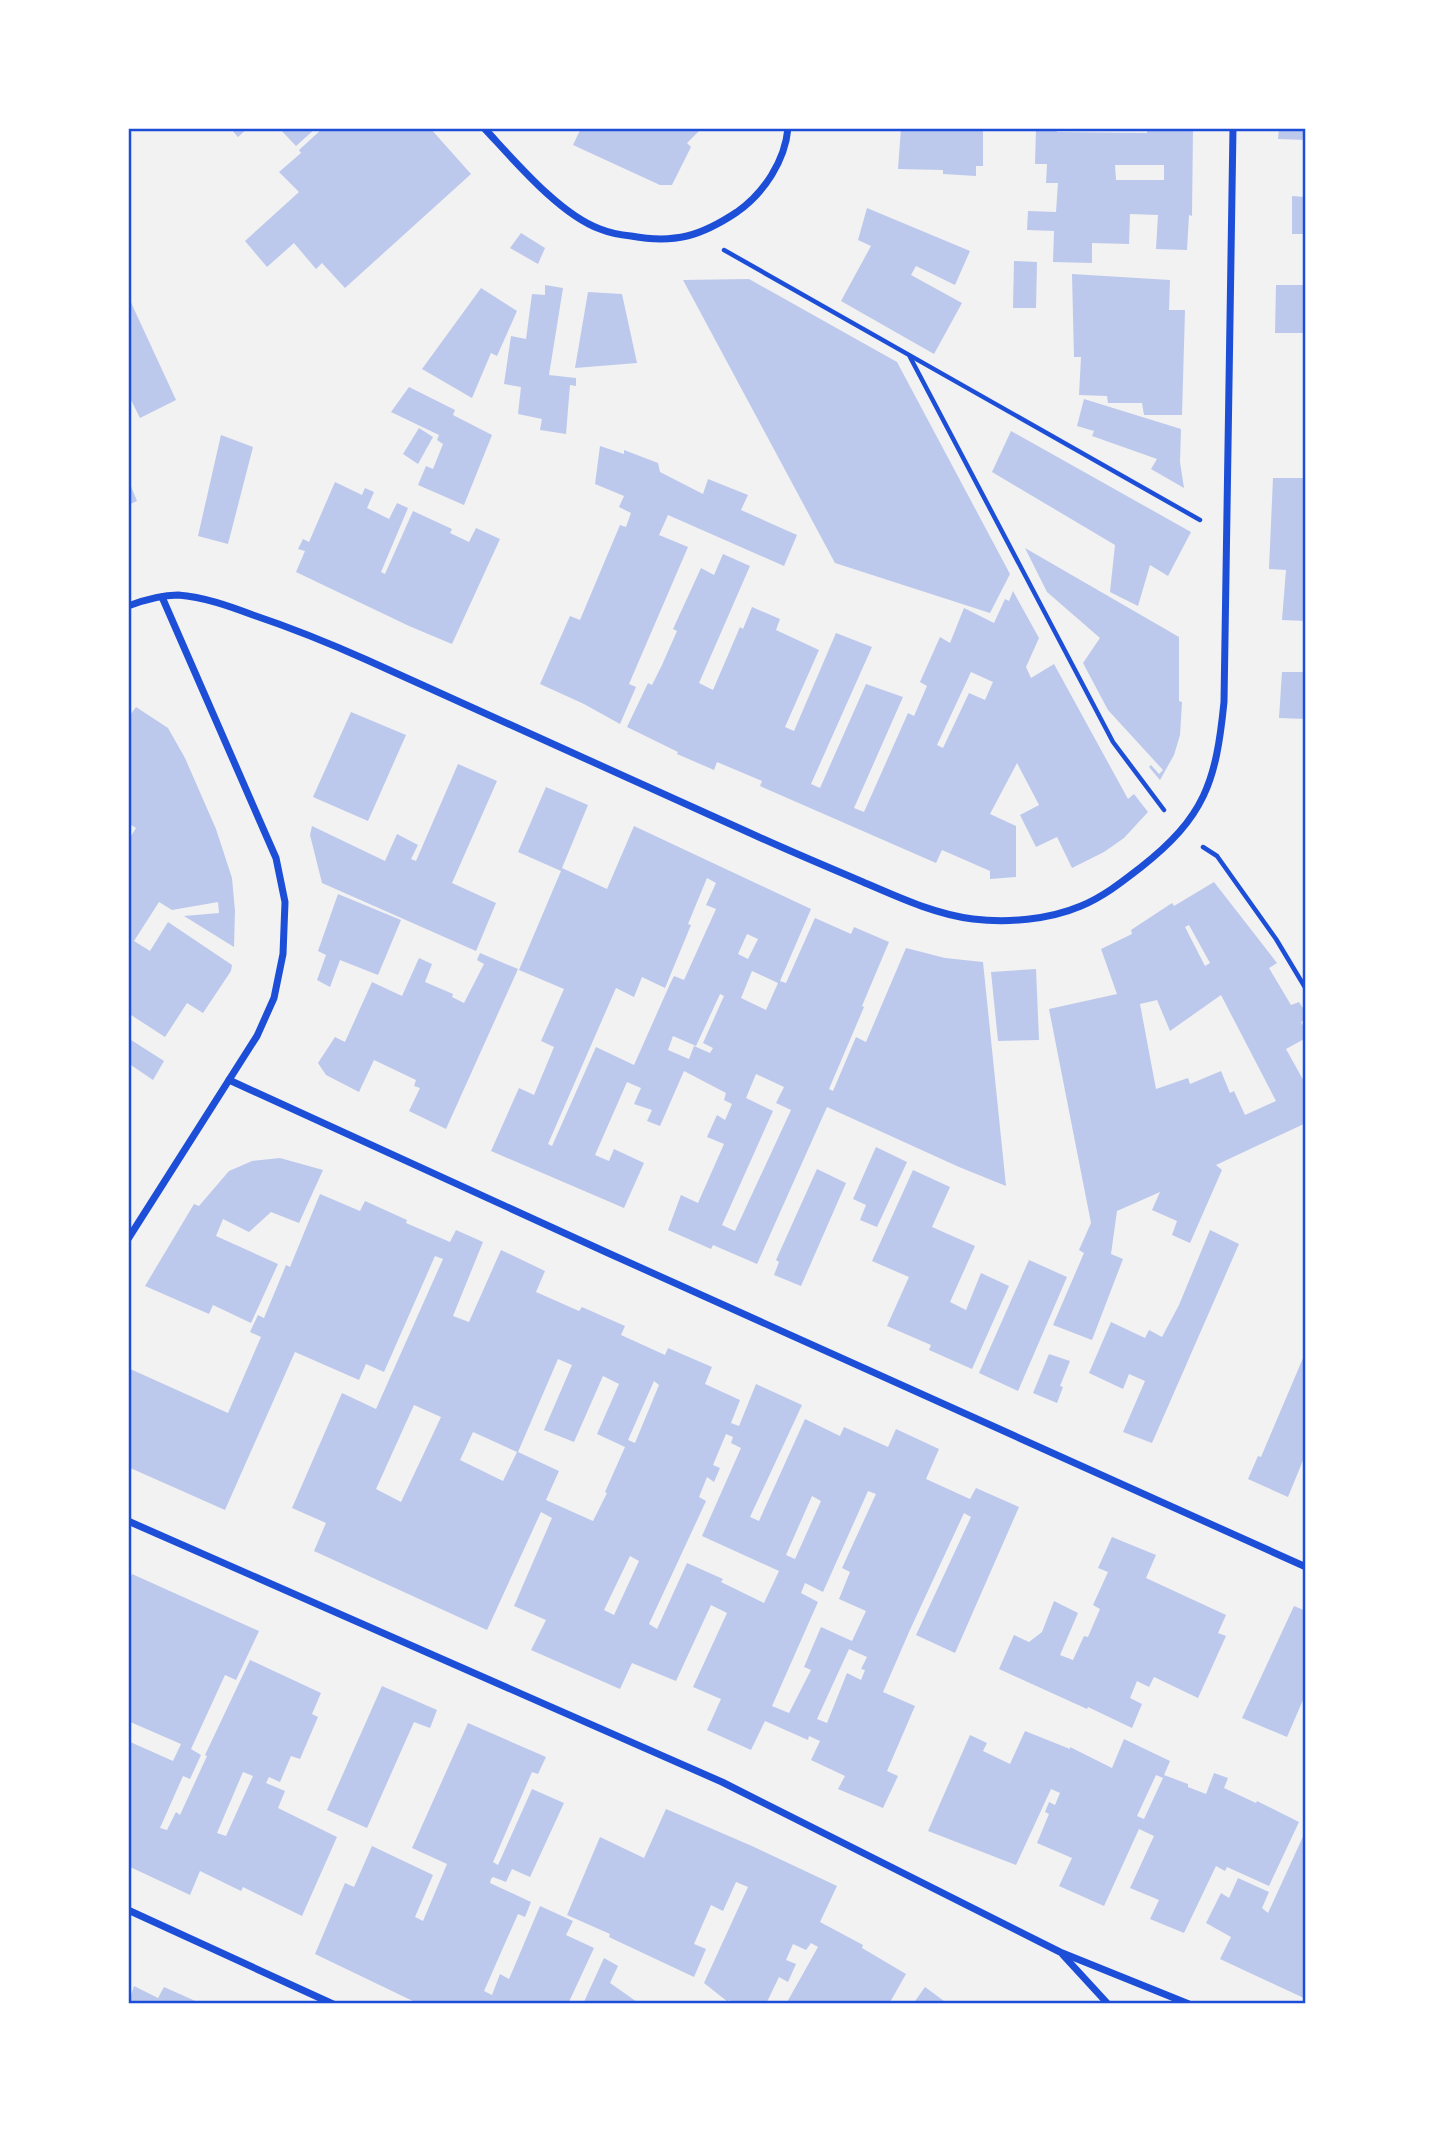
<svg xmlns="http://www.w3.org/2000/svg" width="1434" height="2132" viewBox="0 0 1434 2132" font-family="'Fira Sans',sans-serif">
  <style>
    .building { fill: #bdc9ec; fill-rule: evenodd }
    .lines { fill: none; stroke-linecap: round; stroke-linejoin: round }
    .path { stroke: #1d4ed8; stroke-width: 4.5 }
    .minor { stroke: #1d4ed8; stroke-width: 7 }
    .neatline { fill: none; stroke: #1d4ed8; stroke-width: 2.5 }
  </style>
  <rect width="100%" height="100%" fill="#f2f2f2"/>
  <g class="building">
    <path d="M230,128H248L238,137Z"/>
    <path d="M279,128H316L296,146Z"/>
    <path d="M323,128H430L471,174L345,288L322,263L316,269L294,243L267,267L245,241L299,192L279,172L301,153L299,150Z"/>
    <path d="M581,128H702L687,143L691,147L672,185H660L573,145Z"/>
    <path d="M901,128H983V166H976V176L943,174V170L898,169Z"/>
    <path d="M1036,128H1056L1057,132L1147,133V128H1193L1192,216L1189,215L1187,250L1156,249L1158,215L1130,214L1129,244L1092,243V263L1053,262L1054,231L1027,230L1028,211L1056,212L1058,183H1046L1047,164H1035ZM1115,165H1164V180H1116Z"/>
    <path d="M1279,128H1306V140L1278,139Z"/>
    <path d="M1292,196L1306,197V234H1292Z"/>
    <path d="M867,208L970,251L955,285L916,266L911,275L962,303L934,354L841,301L871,246L858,240Z"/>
    <path d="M521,233L545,248L538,264L510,248Z"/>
    <path d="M1014,261L1037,262L1036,308H1013Z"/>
    <path d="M1072,274L1170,280L1169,310H1185L1182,415H1144L1142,403H1108L1107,396L1079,395L1081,357H1074Z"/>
    <path d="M749,279L897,362L1010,574L990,613L835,563L683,280Z"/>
    <path d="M545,285L563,288L549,375L576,378V386L570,385L566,434L540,430L542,419L518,414L521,387L504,384L511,336L526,339L532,294L545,295Z"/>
    <path d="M1276,285H1306V333H1275Z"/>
    <path d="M481,288L517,311L497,356L491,353L472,398L422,369Z"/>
    <path d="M588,292L622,294L637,363L575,368Z"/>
    <path d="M128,296L176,400L140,418L128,394Z"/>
    <path d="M409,387L455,410L453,415L492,435L464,505L418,485L426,466L433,469L443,444L437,440L439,435L391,412Z"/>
    <path d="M1084,399L1181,429L1180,462L1184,488L1151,469L1157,459L1092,436L1094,431L1077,426Z"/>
    <path d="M419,428L433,437L418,464L403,454Z"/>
    <path d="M1011,431L1191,532L1168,576L1150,565L1138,606L1110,592L1115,545L992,472Z"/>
    <path d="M221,435L253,447L228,544L198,536Z"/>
    <path d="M600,446L624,454V450L658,463L660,472L703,494L708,479L748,495L741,510L797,535L784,566L668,515L659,535L688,547L629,684L636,687L620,724L584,704L540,684L570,616L580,620L620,525L626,527L631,513L619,507L624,496L595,484Z"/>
    <path d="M1273,478H1306V621L1282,620L1286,570L1269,569Z"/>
    <path d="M128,479L137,501L128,505Z"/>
    <path d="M335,482L362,495L365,488L374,492L367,508L389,519L397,503L408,508L381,572L385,574L413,511L452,529L450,533L469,542L476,528L500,539L452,644L409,626L296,572L305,551L298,549L303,539L309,542Z"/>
    <path d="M1025,548L1179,637V701L1182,702L1180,735L1174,755L1160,780L1149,767L1151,765L1159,774L1163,770L1108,710L1083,663L1100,638L1047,592Z"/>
    <path d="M723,554L750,566L699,683L713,690L740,627L743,629L752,607L780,619L776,630L819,650L785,727L794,731L836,633L872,647L811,784L820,788L866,684L903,697L854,808L864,812L908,713L914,716L927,686L920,682L940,637L950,643L964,608L994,623L1005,599L1009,601L1013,591L1039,638L1026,667L1031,678L1054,664L1128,799L1134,794L1148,812L1124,838L1104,852L1072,868L1057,837L1036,847L1020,815L1039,805L1017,763L990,814L1016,826V877L990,879V871L942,850L936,863L760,786L762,781L717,762L714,770L677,754L678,752L627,727L648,683L652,685L662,665L677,631L673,629L701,568L714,575ZM971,672L993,682L985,700L969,693L943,748L937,745Z"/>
    <path d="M1282,672H1306V719L1279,718Z"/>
    <path d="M136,707L168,728L185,758L216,829L232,878L235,911L234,947L184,916L219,913L218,902L172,910L159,902L134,941L150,951L168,922L232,965L231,971L203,1013L187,1003L165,1037L128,1013V841L136,828L128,823V718Z"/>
    <path d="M351,712L406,735L368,821L313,797Z"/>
    <path d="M458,764L497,781L452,883L496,903L476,951L322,883L310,835L312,826L385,861L397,834L418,845L411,859L416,861Z"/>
    <path d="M546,787L588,805L562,868L607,889L634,826L811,909L780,981L786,983L815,918L851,934L854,927L889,942L862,1006L864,1007L829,1089L833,1091L856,1037L866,1042L906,948L945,958L983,962L1006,1186L959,1167L827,1107L757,1264L713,1245L711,1249L668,1230L681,1195L698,1203L724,1144L707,1137L717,1115L725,1120L732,1104L724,1100L726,1093L684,1071L660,1126L647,1121L652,1110L634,1104L641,1088L627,1082L595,1155L609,1161L614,1149L644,1163L624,1208L491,1151L519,1088L534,1095L554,1047L541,1041L564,989L519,970L561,871L518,852ZM707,878L716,883L706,905L716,909L684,980L674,976L670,984L634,1065L596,1047L552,1146L548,1144L616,988L634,997L642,977L665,988L691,925L688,924ZM747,934L758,939L748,959L738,954ZM752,971L778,983L766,1010L741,998ZM720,994L724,996L703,1043L713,1048L710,1053L694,1046L689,1059L668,1050L673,1036L696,1046ZM756,1074L784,1087L776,1103L791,1110L735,1231L722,1225L773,1111L746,1098Z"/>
    <path d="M1214,882L1277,963L1269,968L1291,1005L1299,1002L1306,1013V1019L1301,1022L1306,1031V1038L1286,1049L1306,1085V1123L1216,1165L1222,1170L1190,1243L1172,1235L1177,1221L1152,1210L1160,1192L1117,1211L1111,1254L1123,1259L1092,1340L1053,1325L1084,1253L1079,1250L1091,1223L1049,1009L1117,994L1101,949L1132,934L1131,930L1172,903L1174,906ZM1189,925L1210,963L1205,966L1185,927ZM1221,995L1276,1101L1245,1115L1234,1091L1230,1093L1221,1071L1190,1084L1188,1078L1156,1089L1140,1004L1157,1000L1170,1031Z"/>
    <path d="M338,894L401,920L378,975L340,960L330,987L317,980L326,955L318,951Z"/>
    <path d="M480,953L518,969L446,1129L409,1111L420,1088L414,1086L416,1080L374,1060L359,1092L326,1075L318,1063L335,1037L345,1042L372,982L402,996L419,958L432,964L425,982L453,994L452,997L464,1003L484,964L477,960Z"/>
    <path d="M1036,969L1039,1040L998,1041L991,972Z"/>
    <path d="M128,1038L164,1061L153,1080L128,1063Z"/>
    <path d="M876,1147L907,1162L877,1227L860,1220L866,1205L853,1199Z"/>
    <path d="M280,1158L323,1170L299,1223L271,1212L249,1232L223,1219L216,1236L278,1264L251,1323L213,1305L209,1314L145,1286L194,1204L199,1206L229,1171L252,1161Z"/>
    <path d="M817,1169L846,1183L801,1286L774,1275L779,1262L776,1260Z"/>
    <path d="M913,1170L950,1187L932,1227L975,1246L950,1302L966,1310L981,1273L1009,1286L972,1369L929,1350L931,1345L887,1326L909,1277L872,1261Z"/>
    <path d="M320,1194L360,1211L365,1201L407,1220L406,1223L450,1242L456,1230L483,1242L453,1316L469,1322L501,1250L545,1271L536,1292L579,1311L582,1307L625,1326L621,1335L665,1355L668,1348L712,1367L705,1384L740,1400L731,1423L739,1426L756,1384L802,1405L750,1517L759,1521L805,1419L840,1436L844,1427L888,1447L896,1429L939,1449L926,1479L970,1499L976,1488L1019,1507L955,1653L916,1635L971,1517L964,1513L909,1632L883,1692L915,1706L887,1771L898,1776L883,1808L838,1789L845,1776L811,1760L820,1741L809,1736L808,1740L765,1721L751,1750L707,1730L721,1699L693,1687L727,1613L711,1605L676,1681L632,1663L620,1689L531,1650L546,1620L514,1606L552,1518L541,1512L487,1630L314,1551L326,1523L292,1508L342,1393L376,1409L443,1259L435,1256L384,1372L366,1364L359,1380L295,1352L225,1510L128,1467V1368L228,1413L261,1337L250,1332L258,1315L264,1318L286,1265L290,1267ZM558,1359L572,1365L544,1430L574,1442L603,1376L619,1384L597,1434L625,1447L605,1492L607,1493L593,1521L546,1500L559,1471L518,1452ZM654,1381L659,1385L635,1443L628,1440ZM414,1405L441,1417L401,1502L376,1489ZM473,1432L517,1452L503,1481L460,1460ZM726,1434L733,1437L731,1443L741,1448L702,1536L779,1571L764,1603L721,1582L723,1579L687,1563L657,1629L649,1624L706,1501L699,1497L707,1477L714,1482L720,1468L713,1465ZM868,1491L876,1494L842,1568L850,1572L839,1599L866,1611L852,1641L821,1627L804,1667L811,1670L789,1713L772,1706L818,1602L801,1593L805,1583L823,1592ZM812,1496L821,1501L795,1559L786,1555ZM630,1556L639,1561L614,1615L604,1610ZM849,1649L867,1657L861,1669L865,1670L861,1680L847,1673L827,1723L817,1719Z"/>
    <path d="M1210,1230L1239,1244L1152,1443L1123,1432L1145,1381L1129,1374L1123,1389L1089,1373L1111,1322L1145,1338L1149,1330L1162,1337L1179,1305Z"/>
    <path d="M1029,1260L1067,1277L1018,1391L979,1373Z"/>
    <path d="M1306,1351V1453L1288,1497L1248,1479L1258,1456L1261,1457Z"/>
    <path d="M1049,1354L1070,1361L1060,1386L1063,1387L1057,1403L1033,1393Z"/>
    <path d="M1112,1537L1156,1555L1146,1578L1226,1615L1218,1633L1226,1636L1198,1698L1154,1677L1149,1687L1137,1681L1130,1698L1142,1704L1132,1728L1088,1707L1087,1709L999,1669L1014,1635L1029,1642L1042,1632L1054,1601L1078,1613L1060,1655L1073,1660L1084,1636L1088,1637L1100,1609L1093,1605L1108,1572L1098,1568Z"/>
    <path d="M132,1574L259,1631L236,1680L225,1675L191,1749L201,1755L190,1779L183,1776L160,1828L167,1830L176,1812L180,1815L207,1756L205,1755L250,1660L321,1693L312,1714L318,1717L300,1759L291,1756L280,1782L269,1777L266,1783L285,1791L278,1808L337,1837L302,1916L243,1887L241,1891L200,1871L190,1895L128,1866V1741L173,1761L181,1744L128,1721V1583ZM243,1772L253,1776L226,1836L217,1833Z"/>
    <path d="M1294,1606L1306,1611V1693L1287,1737L1242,1718Z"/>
    <path d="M382,1686L437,1710L430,1728L414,1722L367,1828L327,1810Z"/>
    <path d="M468,1723L546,1757L538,1774L532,1772L493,1862L498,1865L532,1789L564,1803L530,1877L512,1869L506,1882L493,1877L491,1879L490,1883L531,1902L525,1917L518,1914L484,1991L492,1995L500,1974L509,1979L540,1906L573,1921L566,1935L594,1948L568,2004H419L315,1954L345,1883L354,1887L372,1846L433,1875L415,1917L423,1921L447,1864L412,1848Z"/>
    <path d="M1025,1731L1070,1749V1747L1112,1768L1124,1739L1170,1761L1164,1775L1188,1784V1787L1206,1794L1214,1773L1228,1778L1224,1788L1256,1803L1257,1801L1299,1822L1269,1886L1227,1867L1225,1871L1216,1866L1184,1933L1150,1919L1159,1900L1130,1888L1154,1836L1139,1829L1104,1906L1059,1886L1072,1858L1037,1843L1049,1814L1045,1812L1049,1802L1055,1805L1060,1793L1051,1789L1016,1865L928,1831L970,1735L987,1743L983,1751L1010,1764ZM1156,1775L1163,1778L1144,1819L1137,1816Z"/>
    <path d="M666,1809L752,1846L837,1886L820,1922L863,1945L862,1948L906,1974L889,2004H786L818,1947L811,1943L806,1950L793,1944L786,1960L796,1964L788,1982L779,1977L766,2004H736L729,2000L728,2002L704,1983L748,1887L736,1882L723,1911L711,1905L694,1944L706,1949L694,1977L613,1939L609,1937L610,1934L567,1915L600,1837L644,1858Z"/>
    <path d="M1306,1830V1999L1220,1959L1231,1937L1206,1923L1221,1893L1229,1898L1238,1878L1269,1892L1262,1908L1268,1913Z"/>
    <path d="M604,1958L618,1966L610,1983L640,2004H583Z"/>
    <path d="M134,1986L158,1998L164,1987L202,2004H128Z"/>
    <path d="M925,1987L948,2004H913Z"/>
  </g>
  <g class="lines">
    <g class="path">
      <path d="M724,250L1200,520"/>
      <path d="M910,357L1113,742L1164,810"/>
      <path d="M1203,847L1217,856L1276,939L1306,989"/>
    </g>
    <g class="minor">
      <path d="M484,128C514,160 559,214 600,229C610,233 621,235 631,236C675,244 701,236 737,212C764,193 785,161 788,128"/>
      <path d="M128,606C144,600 160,595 178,595C204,597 229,606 253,615C292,628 329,643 367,660C495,718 622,775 750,833C787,850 825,866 863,882C898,897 934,914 973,919C1007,923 1048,920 1081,906C1103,897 1122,882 1140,868C1205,817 1216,782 1224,702L1233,128"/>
      <path d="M229,1080L608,1253L1306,1567"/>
      <path d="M128,1239L257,1036L274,998L283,954L285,902L276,858L162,597"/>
      <path d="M128,1521L722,1782L1060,1952L1189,2004"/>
      <path d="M128,1910L333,2004"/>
      <path d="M1063,1955L1108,2004"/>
    </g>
  </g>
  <rect width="1434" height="2132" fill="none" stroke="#ffffff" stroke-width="259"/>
  <rect x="130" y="130" width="1174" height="1872" class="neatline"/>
</svg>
